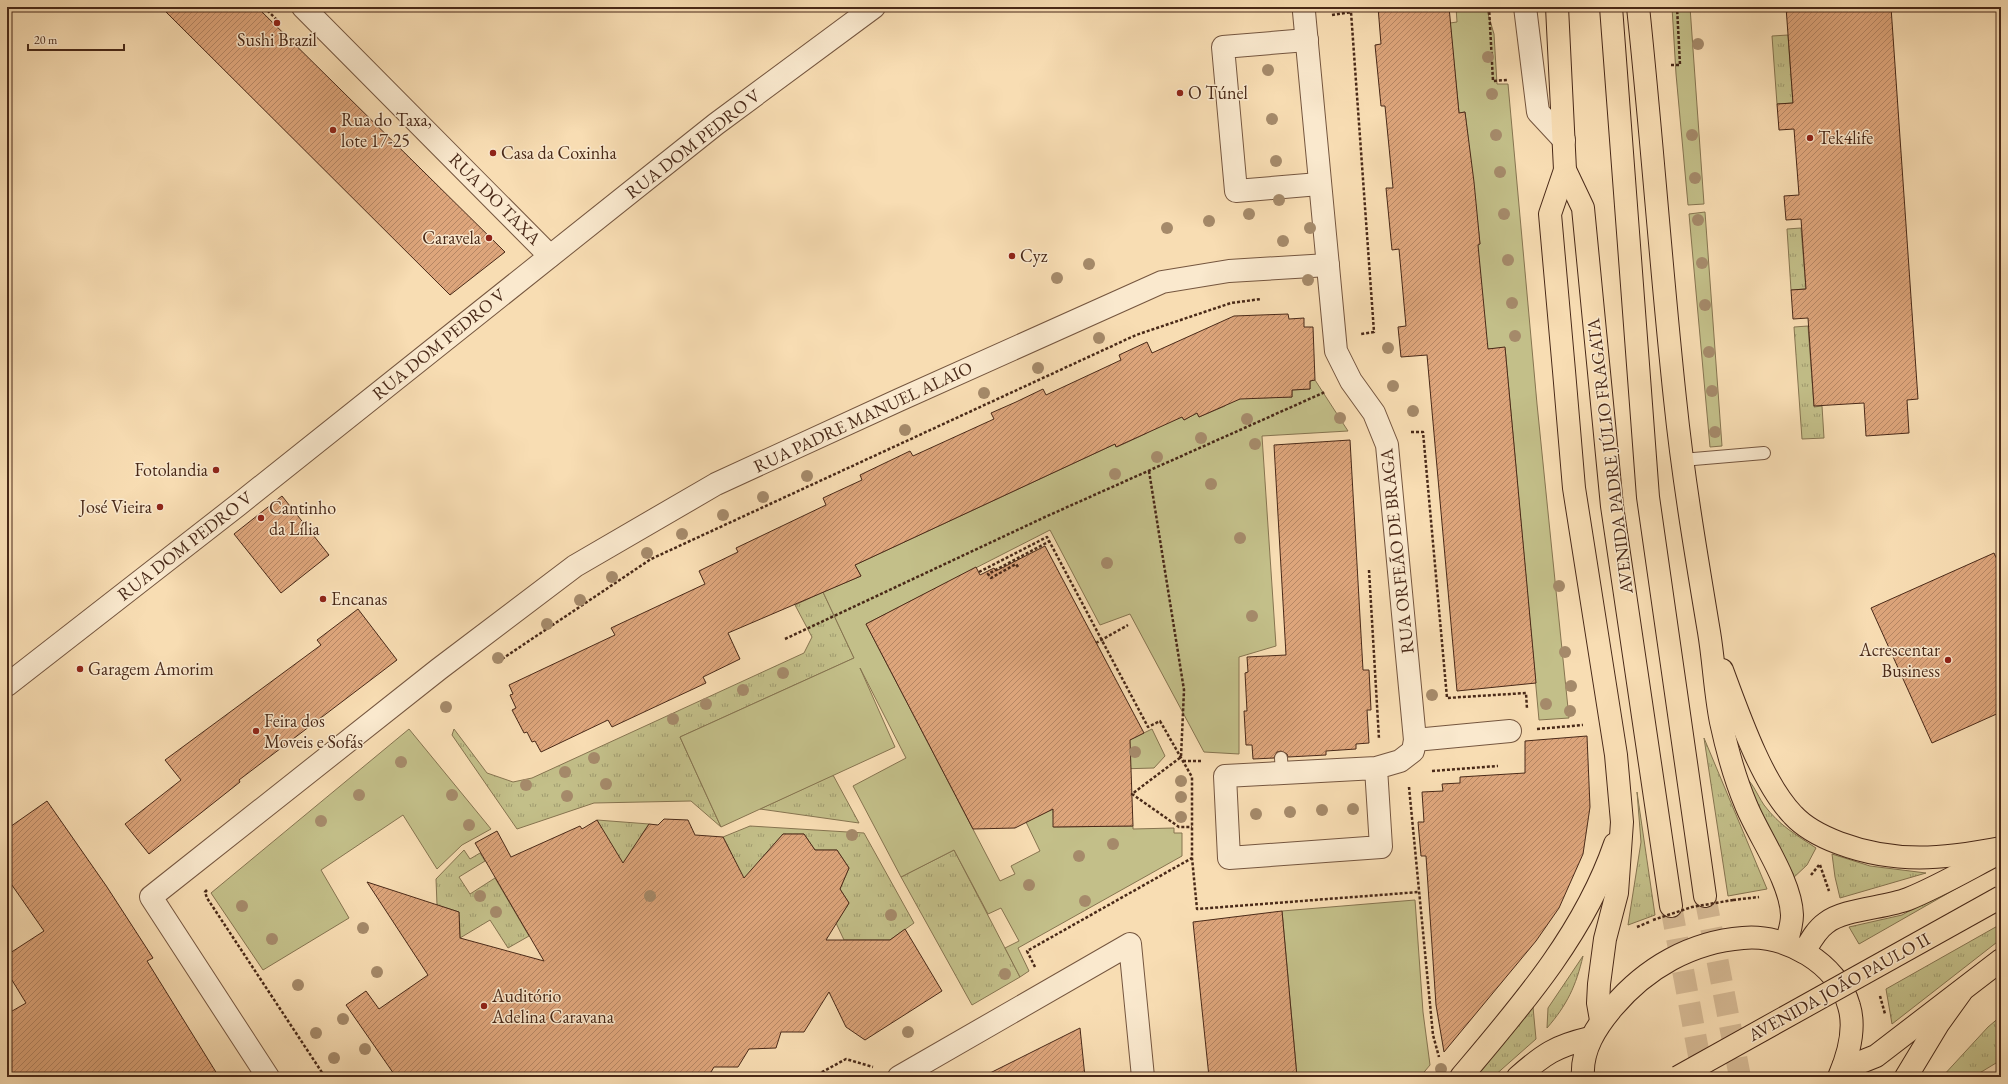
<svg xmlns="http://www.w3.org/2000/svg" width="2008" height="1084" viewBox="0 0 2008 1084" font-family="'EB Garamond',serif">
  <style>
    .grass { fill: url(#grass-tufts); stroke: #867450 }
    .garden { fill: #c3bf89; stroke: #867450 }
    .building { fill: url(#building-hatch); stroke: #492918 }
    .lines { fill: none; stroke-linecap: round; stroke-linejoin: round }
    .trunk-tunnel { stroke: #d5b994; stroke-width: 22; stroke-dasharray: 22 11; stroke-linecap: butt }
    .service-casing { stroke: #75563f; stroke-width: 14 }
    .minor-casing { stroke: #75563f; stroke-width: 24 }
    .tertiary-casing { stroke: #75563f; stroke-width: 24 }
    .primary-casing { stroke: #492918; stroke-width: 24 }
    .trunk-casing { stroke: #492918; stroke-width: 24 }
    .path { stroke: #492918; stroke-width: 2.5; stroke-dasharray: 3 2; stroke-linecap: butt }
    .service { stroke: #fae9ce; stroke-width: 12 }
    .minor { stroke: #fae9ce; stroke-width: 22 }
    .tertiary { stroke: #fae9ce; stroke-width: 22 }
    .primary { stroke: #f8ddb3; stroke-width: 22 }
    .trunk { stroke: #f8ddb3; stroke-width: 22 }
    .primary-bridge-casing { stroke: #492918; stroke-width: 24; stroke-linecap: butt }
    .path-bridge { stroke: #492918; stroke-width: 2.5; stroke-dasharray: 3 2; stroke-linecap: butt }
    .primary-bridge { stroke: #f8ddb3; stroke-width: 22 }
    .tree { fill: #a58a6a }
    .poi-dot { fill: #8f2418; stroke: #fae9ce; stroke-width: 1.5 }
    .labels { text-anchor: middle; stroke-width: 3; stroke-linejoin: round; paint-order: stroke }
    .poi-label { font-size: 18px; fill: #492918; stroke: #fae9ce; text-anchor: start }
    .street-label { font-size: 18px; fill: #492918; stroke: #fae9ce }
  </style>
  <defs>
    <pattern id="grass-tufts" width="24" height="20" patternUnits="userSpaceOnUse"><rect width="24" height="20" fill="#c3bf89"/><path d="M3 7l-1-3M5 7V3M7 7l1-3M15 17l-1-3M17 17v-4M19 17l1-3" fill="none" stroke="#a09b6f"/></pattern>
    <pattern id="building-hatch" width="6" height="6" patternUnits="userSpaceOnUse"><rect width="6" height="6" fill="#dda57b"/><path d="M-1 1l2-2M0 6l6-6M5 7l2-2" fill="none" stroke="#b58664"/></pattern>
  </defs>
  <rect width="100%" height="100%" fill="#f8ddb3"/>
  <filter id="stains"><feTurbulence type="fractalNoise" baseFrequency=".005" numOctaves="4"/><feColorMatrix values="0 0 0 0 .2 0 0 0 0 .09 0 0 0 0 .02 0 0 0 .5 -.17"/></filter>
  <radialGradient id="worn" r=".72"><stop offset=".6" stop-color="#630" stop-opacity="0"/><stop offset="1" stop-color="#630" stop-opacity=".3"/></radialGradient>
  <g class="grass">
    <path d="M1788,35L1793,103L1777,104L1772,36Z"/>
    <path d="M1801,228L1806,289L1791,290L1787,229Z"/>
    <path d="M1808,326L1814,407L1822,406L1824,438L1802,439L1794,327Z"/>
    <path d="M823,592L854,658L680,737L721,827L691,801L594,803L517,829L452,735L454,729L487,773L513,782L532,778L804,653L812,637L795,605Z"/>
    <path d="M1704,738L1767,889L1728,896Z"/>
    <path d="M1741,773C1753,782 1756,793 1764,805C1780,826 1795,834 1816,848L1807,865L1791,880Z"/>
    <path d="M833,775L859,823L760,809Z"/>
    <path d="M1637,792L1655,915L1628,925L1641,842Z"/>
    <path d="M597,820L649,824L641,836H650L659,957Z"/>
    <path d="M750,826L864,833L914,923L890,940H844L836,923L849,903L840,889L849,868L837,850H815L804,834H783L769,850L778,868L729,890L731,853L723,837Z"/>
    <path d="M464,850L470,859L480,853L485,861L459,877L470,894L495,878L529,936L508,948L490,920L460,938L459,912L437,905L436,879Z"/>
    <path d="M954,850L1020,977L972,1005L901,877Z"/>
    <path d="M1832,854L1870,866L1926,873L1840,898L1835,877Z"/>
    <path d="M2001,863L1859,944L1849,927L1902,915L1972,876Z"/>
    <path d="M2001,924V939L1892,1024L1886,989Z"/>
    <path d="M1583,956C1576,986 1567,1005 1547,1028L1548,1008Z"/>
    <path d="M1533,1007L1536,1039L1493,1077H1475Z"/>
    <path d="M2001,1016V1060L1973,1077H1942L1988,1027Z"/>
  </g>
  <g class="garden">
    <path d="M1456,7H1486L1494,34L1497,84H1508L1537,404L1569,718L1539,720L1505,348L1482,349L1472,245L1480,244L1465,112L1459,113L1450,23L1457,22Z"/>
    <path d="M1672,7H1690L1704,204L1688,205L1676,74Z"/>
    <path d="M1705,212L1722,446L1710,447L1689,214Z"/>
    <path d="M1315,380L1348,431L1262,436L1276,646L1239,657V754L1204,752L1130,614L1100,625L1050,530L866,624L1000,881L1015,874L1011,866L1040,851L1026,822L1053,809L1054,827L1133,826V829L1174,828V833H1182V856L1018,948L1029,971L1020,977L1005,948L1019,941L1001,908L988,914L954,850L901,877L853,786L906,758L860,668L895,747L721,827L680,737L854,658L823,592L861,576L855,565L1115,444L1117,447L1145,434L1179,413L1184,420L1197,413L1199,417L1225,406L1235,395L1256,398L1292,397V390L1310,389V381Z"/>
    <path d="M409,729L491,829L462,845L437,869L403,815L321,870L349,918L263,970L211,893Z"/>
    <path d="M1152,729L1165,756L1154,768L1119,769L1109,750Z"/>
    <path d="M1415,900L1423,1012L1430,1065L1420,1077H1297L1282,911Z"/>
  </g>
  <g class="building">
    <path d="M161,7H257L505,252L450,295Z"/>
    <path d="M1378,7H1449L1459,113L1465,112L1474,182L1480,244L1478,245L1488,349L1505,347L1536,683L1457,691L1427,355L1401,357L1398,327L1406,326L1399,249L1392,250L1386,188H1393L1385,106H1381L1375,45L1381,44Z"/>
    <path d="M1786,7H1891L1918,399L1907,400L1909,433L1866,436L1864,403L1814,406L1808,318L1793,319L1791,290L1806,289L1801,219L1786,220L1784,196L1799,195L1794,129L1779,130L1777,104L1793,103Z"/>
    <path d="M1288,314L1289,319L1304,318V327H1313L1315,380L1310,381V389L1292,390V397L1240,399L1199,417L1197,413L1184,420L1182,417L1116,447L1115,444L855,565L861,576L728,633L740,659L703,677L706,683L612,727L608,720L541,752L535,741L532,742L527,732L524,733L512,710L516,708L510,695L513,694L509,685L615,635L611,628L705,584L699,571L738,552L736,548L826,505L823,498L862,480L860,475L910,451L913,456L994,419L991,413L1016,402L1043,389L1046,395L1121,360L1119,355L1147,342L1152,353L1234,316Z"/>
    <path d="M1350,440L1363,670H1369L1371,710H1367L1369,743L1356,744V749L1326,751V755L1288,757L1287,754L1281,751L1277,752L1274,758L1253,759L1252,745H1246L1244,711H1247L1245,673L1248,672L1247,657L1286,655L1274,445Z"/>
    <path d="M282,496L329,555L281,593L234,534Z"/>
    <path d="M1045,546L1144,733L1130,740L1133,826L1053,827V809L1015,828L973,829L866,624L976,567L980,575L994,568L996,571Z"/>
    <path d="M1994,553L2001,568V712L1932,743L1871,608Z"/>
    <path d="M358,609L397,660L239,780L240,782L149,854L125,824L181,780L165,760L321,645L317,640Z"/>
    <path d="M1587,736L1590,807L1583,854L1559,908L1536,941L1444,1052L1436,1005L1426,856H1421L1418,822H1424L1422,792L1443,791L1442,784L1460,783V777L1525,773V741Z"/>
    <path d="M47,801L107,887L153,958L147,961L219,1077H7V1014L26,1003L7,972V955L44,931L7,878V829Z"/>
    <path d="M664,819L688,820L695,835L723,837L744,878L783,834H804L815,850H837L849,868L840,889L849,903L826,940H890L905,929L942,991L865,1040L846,1027L829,992L804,1032H781L776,1048L749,1049L738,1067H714L708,1077H396L346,1005L366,991L379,1009L428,975L367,882L459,912L460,938L544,961L475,843L497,831L511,857L580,826L582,829L597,820L623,863L649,824L658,825Z"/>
    <path d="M1282,911L1297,1077H1209L1193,922Z"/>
    <path d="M1080,1028L1085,1077H982Z"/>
  </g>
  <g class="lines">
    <g class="trunk-tunnel">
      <path d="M1705,896L1740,1077"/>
      <path d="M1671,906L1703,1077"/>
    </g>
    <g class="service-casing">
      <g id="service">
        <path d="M1682,460L1764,453"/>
        <path d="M1281,758L1282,773"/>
      </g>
    </g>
    <g class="minor-casing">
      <g id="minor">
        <path d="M1304,12L1336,351L1351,381L1374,413L1387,445L1415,740L1413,751L1400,761L1376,768L1225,776L1229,858L1381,847L1376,768"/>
        <path d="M1307,40L1223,47L1236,191L1319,184"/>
        <path d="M1415,740L1510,731"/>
        <path d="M268,1077L151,897L439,669L575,566L716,484L899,400L1162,282L1229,271L1328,265"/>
        <path d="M899,1077L1130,944L1143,1077"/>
      </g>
    </g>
    <g class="tertiary-casing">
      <g id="tertiary">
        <path d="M303,7L550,256"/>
        <path d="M1525,7L1538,112L1564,140"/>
        <path d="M7,685L238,505L716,124L874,7"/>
      </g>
    </g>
    <g class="primary-casing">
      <g id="primary">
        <path d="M1804,952C1810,942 1816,930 1826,923C1843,909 1885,908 1908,899C1940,886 1970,868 2001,852"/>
        <path d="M1844,1065L1856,1064L1876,1056L2001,960"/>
        <path d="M1518,1077C1544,1054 1556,1046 1590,1038"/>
        <path d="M1583,1077C1581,1050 1596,1027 1613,1007C1646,968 1691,942 1743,938C1786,934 1837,963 1849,1006C1856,1029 1848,1056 1839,1077"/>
      </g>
    </g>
    <g class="trunk-casing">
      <g id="trunk">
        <path d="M1557,7L1565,170L1583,208L1612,506L1671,906"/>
        <path d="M1611,7L1648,497L1705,896"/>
        <path d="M1638,7C1652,138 1661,269 1675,399C1683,477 1696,554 1709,632C1714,662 1715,692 1721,722C1727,750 1735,779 1746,805C1759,837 1791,881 1792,915C1792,925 1789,934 1786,943"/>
        <path d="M1565,170L1550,214L1564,371L1574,488L1616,755L1622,822L1617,893L1605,939L1599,984L1598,1003L1601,1020"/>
        <path d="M1722,670C1738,713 1762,783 1793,815C1805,828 1823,837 1839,843C1895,864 1944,859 2001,848"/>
        <path d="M1461,1077C1521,1006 1584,934 1615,844"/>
        <path d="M1906,1077L1938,1024L1961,992"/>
      </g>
    </g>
    <g class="path">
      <path d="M264,7L278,21"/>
      <path d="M1489,7L1493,81L1507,80"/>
      <path d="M1332,15L1351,12L1374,332L1361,334"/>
      <path d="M1671,65H1680L1677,7"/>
      <path d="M1411,432H1423L1447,698L1526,693L1527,709"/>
      <path d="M1149,471L1184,690L1181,757L1132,794L1179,827H1192"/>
      <path d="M1018,567L1016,564L991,578L988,574L1050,541"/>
      <path d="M1369,570L1379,739"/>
      <path d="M979,572L1047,537L1148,727L1160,721L1192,777V858L1197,909L1419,892"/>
      <path d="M785,639L1045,517L1325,392"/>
      <path d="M1096,643L1128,625"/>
      <path d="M502,659L651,559L1136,335L1231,303L1261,299"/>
      <path d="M1537,729L1583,725"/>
      <path d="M1183,761H1202"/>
      <path d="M1432,771L1498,766"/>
      <path d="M1409,787L1433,1035L1439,1057"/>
      <path d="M1820,865L1829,891"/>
      <path d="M1811,875L1819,865"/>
      <path d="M207,890L205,892L207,898L325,1077"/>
      <path d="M1733,900L1759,897"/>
      <path d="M1637,927L1649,922"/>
      <path d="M1035,967L1027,951L1192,858"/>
      <path d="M1880,996L1885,1014"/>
      <path d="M813,1077L846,1059L873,1067"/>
    </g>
    <use href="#service" class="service"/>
    <use href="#minor" class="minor"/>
    <use href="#tertiary" class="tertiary"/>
    <use href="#primary" class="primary"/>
    <use href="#trunk" class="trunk"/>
    <g class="primary-bridge-casing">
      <path id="primary-bridge" d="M1678,1077L2001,897"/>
    </g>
    <path class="path-bridge" d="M1653,920L1692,907L1733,900"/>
    <use href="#primary-bridge" class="primary-bridge"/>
  </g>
  <g class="tree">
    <circle cx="1698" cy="44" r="6"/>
    <circle cx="1488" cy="57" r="6"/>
    <circle cx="1268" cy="70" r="6"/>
    <circle cx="1492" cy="94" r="6"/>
    <circle cx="1272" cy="119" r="6"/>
    <circle cx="1496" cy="135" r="6"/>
    <circle cx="1692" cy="135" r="6"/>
    <circle cx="1276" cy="161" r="6"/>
    <circle cx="1500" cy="172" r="6"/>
    <circle cx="1695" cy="178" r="6"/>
    <circle cx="1279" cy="200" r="6"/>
    <circle cx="1249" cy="214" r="6"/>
    <circle cx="1504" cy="214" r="6"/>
    <circle cx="1698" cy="220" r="6"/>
    <circle cx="1209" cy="221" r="6"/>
    <circle cx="1167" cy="228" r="6"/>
    <circle cx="1310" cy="228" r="6"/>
    <circle cx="1283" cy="241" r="6"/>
    <circle cx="1508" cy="260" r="6"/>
    <circle cx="1702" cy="263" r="6"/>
    <circle cx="1089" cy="264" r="6"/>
    <circle cx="1057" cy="278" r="6"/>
    <circle cx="1308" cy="280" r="6"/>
    <circle cx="1512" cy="303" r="6"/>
    <circle cx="1705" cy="305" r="6"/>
    <circle cx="1515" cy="336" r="6"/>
    <circle cx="1099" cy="338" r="6"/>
    <circle cx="1388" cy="348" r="6"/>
    <circle cx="1709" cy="352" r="6"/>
    <circle cx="1038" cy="368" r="6"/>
    <circle cx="1393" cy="386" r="6"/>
    <circle cx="1712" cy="391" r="6"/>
    <circle cx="984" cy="393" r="6"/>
    <circle cx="1413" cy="411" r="6"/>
    <circle cx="1340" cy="418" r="6"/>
    <circle cx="1247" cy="419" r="6"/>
    <circle cx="905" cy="430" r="6"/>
    <circle cx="1715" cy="432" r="6"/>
    <circle cx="1201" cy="438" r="6"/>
    <circle cx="1255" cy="444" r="6"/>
    <circle cx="1157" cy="457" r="6"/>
    <circle cx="1115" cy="474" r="6"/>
    <circle cx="807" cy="476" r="6"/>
    <circle cx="1211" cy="484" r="6"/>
    <circle cx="763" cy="497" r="6"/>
    <circle cx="723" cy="515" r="6"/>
    <circle cx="682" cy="534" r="6"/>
    <circle cx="1240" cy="538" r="6"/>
    <circle cx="647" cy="553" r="6"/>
    <circle cx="1107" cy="563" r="6"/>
    <circle cx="612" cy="577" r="6"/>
    <circle cx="1559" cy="586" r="6"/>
    <circle cx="580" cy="600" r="6"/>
    <circle cx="1252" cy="616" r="6"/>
    <circle cx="547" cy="624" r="6"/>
    <circle cx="1565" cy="652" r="6"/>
    <circle cx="498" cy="658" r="6"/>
    <circle cx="783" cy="673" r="6"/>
    <circle cx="1571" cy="686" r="6"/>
    <circle cx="743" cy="690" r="6"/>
    <circle cx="1432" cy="695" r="6"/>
    <circle cx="706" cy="704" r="6"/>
    <circle cx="1546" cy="704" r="6"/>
    <circle cx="446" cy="707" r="6"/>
    <circle cx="1570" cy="711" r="6"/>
    <circle cx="673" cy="719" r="6"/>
    <circle cx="1135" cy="752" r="6"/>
    <circle cx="594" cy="758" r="6"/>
    <circle cx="401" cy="762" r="6"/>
    <circle cx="565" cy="772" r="6"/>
    <circle cx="1181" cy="781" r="6"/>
    <circle cx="606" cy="784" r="6"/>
    <circle cx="526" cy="785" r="6"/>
    <circle cx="359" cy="795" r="6"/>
    <circle cx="452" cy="795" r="6"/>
    <circle cx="567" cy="796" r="6"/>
    <circle cx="1181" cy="797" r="6"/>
    <circle cx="1353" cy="809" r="6"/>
    <circle cx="1322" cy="810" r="6"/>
    <circle cx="1290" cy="812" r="6"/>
    <circle cx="1256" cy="814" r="6"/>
    <circle cx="1181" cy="817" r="6"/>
    <circle cx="321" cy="821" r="6"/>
    <circle cx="469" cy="825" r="6"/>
    <circle cx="852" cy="835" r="6"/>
    <circle cx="1113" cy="844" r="6"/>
    <circle cx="1079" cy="856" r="6"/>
    <circle cx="1029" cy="885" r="6"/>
    <circle cx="480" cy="896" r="6"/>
    <circle cx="650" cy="896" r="6"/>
    <circle cx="1085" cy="901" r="6"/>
    <circle cx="242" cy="906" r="6"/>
    <circle cx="496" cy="912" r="6"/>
    <circle cx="891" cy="915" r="6"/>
    <circle cx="363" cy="928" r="6"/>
    <circle cx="272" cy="939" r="6"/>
    <circle cx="377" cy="972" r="6"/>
    <circle cx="1005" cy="974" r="6"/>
    <circle cx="298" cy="985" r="6"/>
    <circle cx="343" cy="1019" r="6"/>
    <circle cx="908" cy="1032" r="6"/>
    <circle cx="316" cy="1033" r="6"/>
    <circle cx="365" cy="1049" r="6"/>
    <circle cx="334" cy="1058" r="6"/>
    <circle cx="1441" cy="1069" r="6"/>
  </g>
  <g class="poi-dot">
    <circle cx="277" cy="23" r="4"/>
    <circle cx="1180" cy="93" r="4"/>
    <circle cx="333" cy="130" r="4"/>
    <circle cx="1810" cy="138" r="4"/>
    <circle cx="493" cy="153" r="4"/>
    <circle cx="489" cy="238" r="4"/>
    <circle cx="1012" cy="256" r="4"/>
    <circle cx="216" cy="470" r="4"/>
    <circle cx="160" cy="507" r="4"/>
    <circle cx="261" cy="518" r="4"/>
    <circle cx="323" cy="599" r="4"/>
    <circle cx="1948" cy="660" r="4"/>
    <circle cx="80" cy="669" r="4"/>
    <circle cx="256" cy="731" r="4"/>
    <circle cx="484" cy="1006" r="4"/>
  </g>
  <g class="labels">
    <g class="poi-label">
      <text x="277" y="46" text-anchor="middle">Sushi Brazil</text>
      <text x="1188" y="99">O Túnel</text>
      <text x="341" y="126">Rua do Taxa,<tspan x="341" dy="21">lote 17-25</tspan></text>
      <text x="1818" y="144">Tek4life</text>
      <text x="501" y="159">Casa da Coxinha</text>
      <text x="481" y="244" text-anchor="end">Caravela</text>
      <text x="1020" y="262">Cyz</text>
      <text x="208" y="476" text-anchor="end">Fotolandia</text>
      <text x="152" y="513" text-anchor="end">José Vieira</text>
      <text x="269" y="514">Cantinho<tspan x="269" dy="21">da Lília</tspan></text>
      <text x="331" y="605">Encanas</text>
      <text x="1940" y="656" text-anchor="end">Acrescentar<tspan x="1940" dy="21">Business</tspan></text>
      <text x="88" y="675">Garagem Amorim</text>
      <text x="264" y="727">Feira dos<tspan x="264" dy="21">Moveis e Sofás</tspan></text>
      <text x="492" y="1002">Auditório<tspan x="492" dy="21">Adelina Caravana</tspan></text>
    </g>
    <g class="street-label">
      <text transform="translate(693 144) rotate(-38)" y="6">RUA DOM PEDRO V</text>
      <text transform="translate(495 199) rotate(45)" y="6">RUA DO TAXA</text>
      <text transform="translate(439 344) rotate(-39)" y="6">RUA DOM PEDRO V</text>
      <text transform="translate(863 417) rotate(-25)" y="6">RUA PADRE MANUEL ALAIO</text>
      <text transform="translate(1610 456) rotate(-97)" y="6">AVENIDA PADRE JÚLIO FRAGATA</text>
      <text transform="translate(185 546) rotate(-38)" y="6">RUA DOM PEDRO V</text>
      <text transform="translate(1397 551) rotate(-96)" y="6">RUA ORFEÃO DE BRAGA</text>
      <text transform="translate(1839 987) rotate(-29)" y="6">AVENIDA JOÃO PAULO II</text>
    </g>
  </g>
  <rect width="2008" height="1084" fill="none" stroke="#f8ddb3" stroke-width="24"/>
  <rect x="8" y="8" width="1992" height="1068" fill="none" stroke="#492918" stroke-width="2"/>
  <rect x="12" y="12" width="1984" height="1060" fill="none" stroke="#492918"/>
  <path d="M28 44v6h96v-6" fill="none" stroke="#492918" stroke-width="2"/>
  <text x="34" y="44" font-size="12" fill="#492918" stroke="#fae9ce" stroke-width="3" paint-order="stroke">20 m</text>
  <rect width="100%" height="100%" filter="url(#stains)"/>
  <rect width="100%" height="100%" fill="url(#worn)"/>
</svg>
